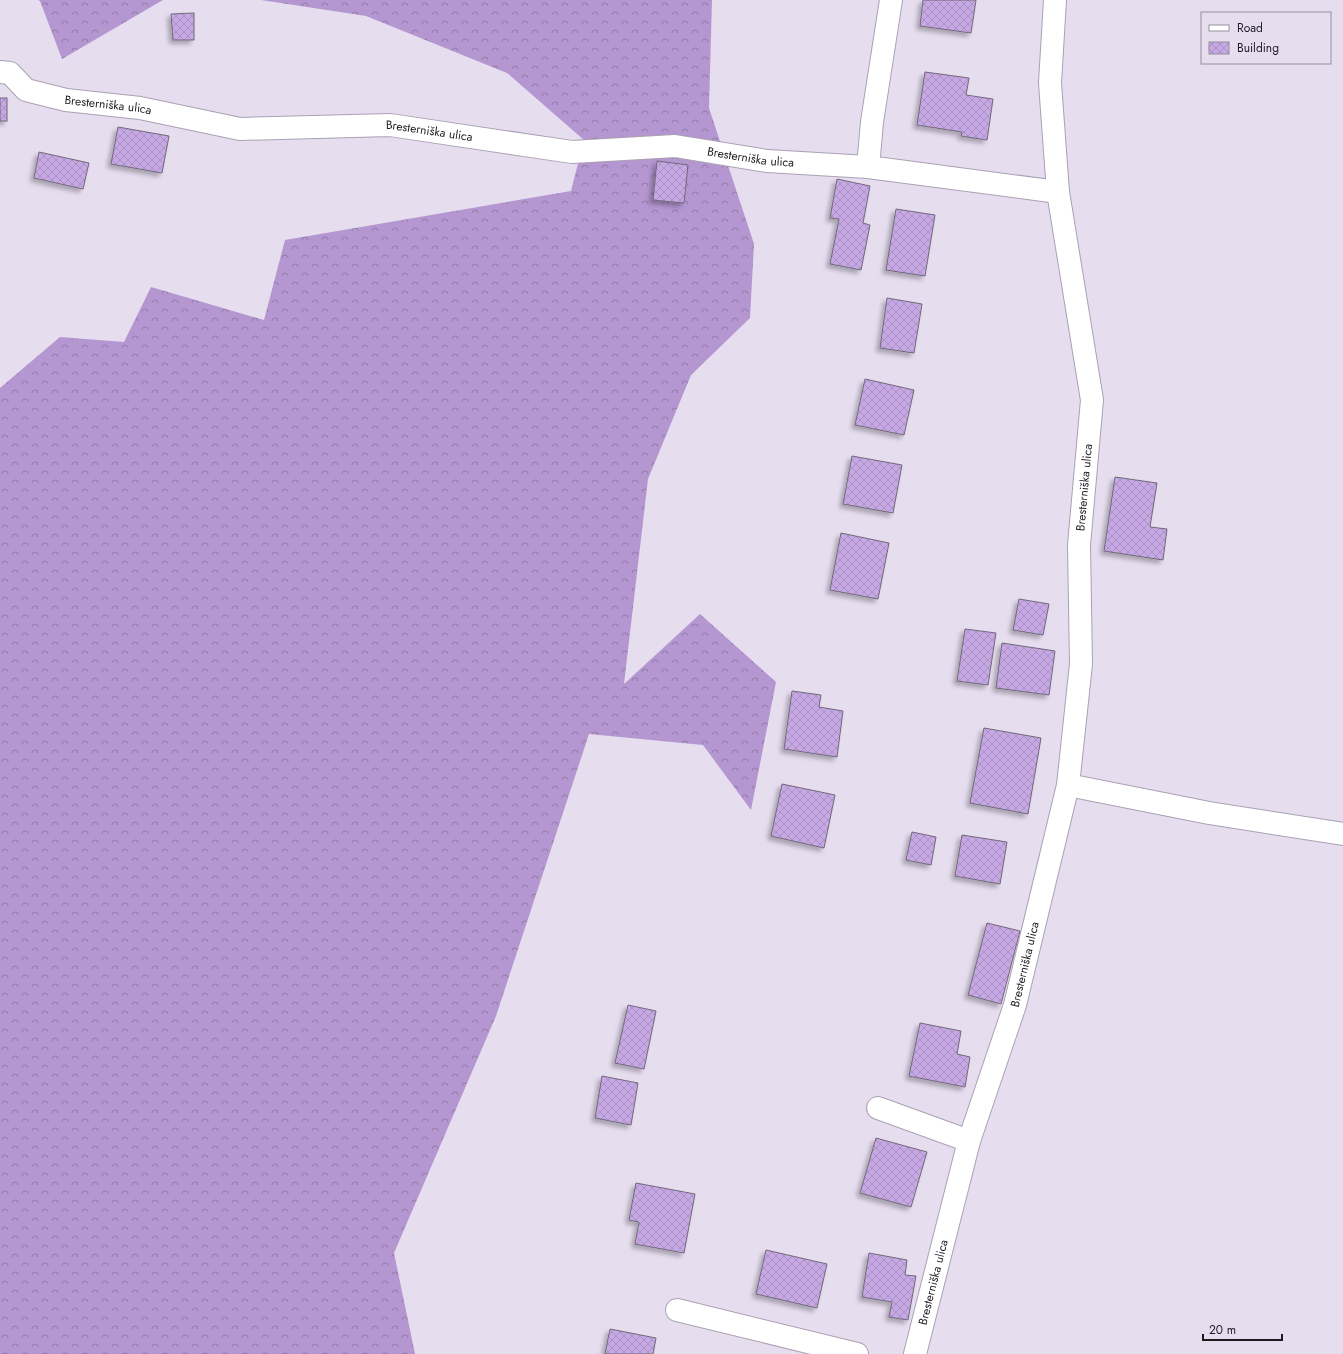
<svg xmlns="http://www.w3.org/2000/svg" width="1343" height="1354" viewBox="0 0 1343 1354" font-family="Jost,sans-serif">
  <style>
    .forest { fill: url(#forest-crowns) }
    .building { fill: url(#building-cross-hatch); stroke: #71697a; filter: url(#shadow) }
    .lines { fill: none; stroke-linecap: round; stroke-linejoin: round }
    .minor-casing { stroke: #aaa1b3; stroke-width: 24 }
    .minor { stroke: #fff; stroke-width: 22 }
    .labels { text-anchor: middle; stroke-width: 4; stroke-linejoin: round; paint-order: stroke }
    .street-label { font-size: 12px; fill: #1e1b21; stroke: #e6ddef }
  </style>
  <defs>
    <pattern id="forest-crowns" width="20" height="18" patternUnits="userSpaceOnUse"><rect width="20" height="18" fill="#b496d1"/><path d="M2 6a3 3 0 1 1 6 0M12 15a3 3 0 1 1 6 0" fill="none" stroke="#927aa9"/></pattern>
    <pattern id="building-cross-hatch" width="8" height="8" patternUnits="userSpaceOnUse"><rect width="8" height="8" fill="#c6a8e4"/><path d="M0 0l8 8M0 8l8-8" fill="none" stroke="#aa90c3"/></pattern>
    <filter id="shadow"><feDropShadow dx="-3.5" dy="3.5" stdDeviation="2" flood-color="#0004"/></filter>
  </defs>
  <rect width="100%" height="100%" fill="#e6ddef"/>
  <g class="forest">
    <path d="M38,0H163L62,59L40,1Z"/>
    <path d="M261,0H712L709,108L754,244L750,318L691,375L648,479L624,684L700,614L776,682L751,810L703,745L589,734L496,1016L394,1253L415,1354H0V388L60,337L124,342L151,287L264,320L285,240L571,191L584,140L507,73L366,16Z"/>
  </g>
  <g class="building">
    <path d="M923,0H976L971,33L920,26Z"/>
    <path d="M194,13V40H173L171,14Z"/>
    <path d="M925,72L969,78L966,95L993,99L987,140L961,136L962,132L917,125Z"/>
    <rect x="0" y="98" width="7" height="23"/>
    <path d="M118,127L169,136L162,173L111,164Z"/>
    <path d="M39,152L89,163L83,189L34,178Z"/>
    <path d="M657,161L688,165L684,203L653,200Z"/>
    <path d="M837,179L870,186L863,223L870,225L861,270L830,264L839,219L830,218Z"/>
    <path d="M896,209L935,215L925,276L886,270Z"/>
    <path d="M887,298L922,304L914,353L880,348Z"/>
    <path d="M865,379L914,390L904,435L855,425Z"/>
    <path d="M852,456L902,465L893,513L843,504Z"/>
    <path d="M1115,477L1157,483L1150,527L1167,529L1163,560L1104,551Z"/>
    <path d="M841,533L889,543L878,599L830,590Z"/>
    <path d="M1019,599L1049,604L1043,635L1013,630Z"/>
    <path d="M965,629L996,633L988,685L957,681Z"/>
    <path d="M1002,643L1055,651L1049,695L996,688Z"/>
    <path d="M792,691L821,695L819,707L843,711L837,757L784,749Z"/>
    <path d="M984,728L1041,738L1028,814L970,803Z"/>
    <path d="M782,784L835,795L824,848L771,836Z"/>
    <path d="M912,832L936,837L931,865L906,860Z"/>
    <path d="M962,835L1007,842L1000,884L955,876Z"/>
    <path d="M987,923L1020,931L1001,1004L968,995Z"/>
    <path d="M628,1005L656,1011L644,1069L615,1063Z"/>
    <path d="M920,1023L961,1031L957,1054L970,1057L965,1087L909,1076Z"/>
    <path d="M602,1076L638,1083L631,1125L595,1118Z"/>
    <path d="M876,1138L927,1152L911,1207L860,1193Z"/>
    <path d="M636,1183L695,1194L684,1253L635,1244L639,1222L629,1220Z"/>
    <path d="M766,1250L827,1264L817,1308L756,1294Z"/>
    <path d="M869,1253L907,1260L905,1275L916,1276L908,1320L889,1317L892,1302L862,1297Z"/>
    <path d="M610,1329L656,1338L653,1354H605Z"/>
  </g>
  <g class="lines">
    <g class="minor-casing">
      <g id="minor">
        <path id="s1" d="M0,72L10,73L26,90L66,100L140,108L240,129L390,125L572,152L675,146L767,161L868,167L1058,192"/>
        <path d="M868,167L872,122L891,0"/>
        <path d="M1068,785L1209,813L1343,834"/>
        <path d="M878,1108L969,1141"/>
        <path d="M677,1310L857,1354"/>
        <path id="s2" d="M915,1354L969,1141L1015,1005L1068,785L1081,664L1079,545L1092,400L1058,192L1050,83L1055,0"/>
      </g>
    </g>
    <use href="#minor" class="minor"/>
  </g>
  <g class="labels">
    <g class="street-label">
      <text dy="4" stroke="none"><textPath href="#s1" startOffset="117">Bresterniška ulica</textPath></text>
      <text dy="4" stroke="none"><textPath href="#s1" startOffset="441">Bresterniška ulica</textPath></text>
      <text dy="4" stroke="none"><textPath href="#s1" startOffset="765">Bresterniška ulica</textPath></text>
      <text dy="4" stroke="none"><textPath href="#s2" startOffset="888">Bresterniška ulica</textPath></text>
      <text dy="4" stroke="none"><textPath href="#s2" startOffset="405">Bresterniška ulica</textPath></text>
      <text dy="4" stroke="none"><textPath href="#s2" startOffset="74">Bresterniška ulica</textPath></text>
    </g>
  </g>
  <rect x="1201" y="12" width="130" height="52" fill="#e6ddef" stroke="#968f9d"/>
  <rect x="1209" y="25" width="20" height="6" fill="#ffffff" stroke="#968f9d"/>
  <text x="1237" y="32" font-size="12" fill="#1e1b21">Road</text>
  <rect x="1209" y="42" width="20" height="12" fill="url(#building-cross-hatch)" stroke="#968f9d"/>
  <text x="1237" y="52" font-size="12" fill="#1e1b21">Building</text>
  <path d="M1203 1334v6h79v-6" fill="none" stroke="#1e1b21" stroke-width="2"/>
  <text x="1209" y="1334" font-size="12" fill="#1e1b21" stroke="#e6ddef" stroke-width="3" paint-order="stroke">20 m</text>
</svg>
